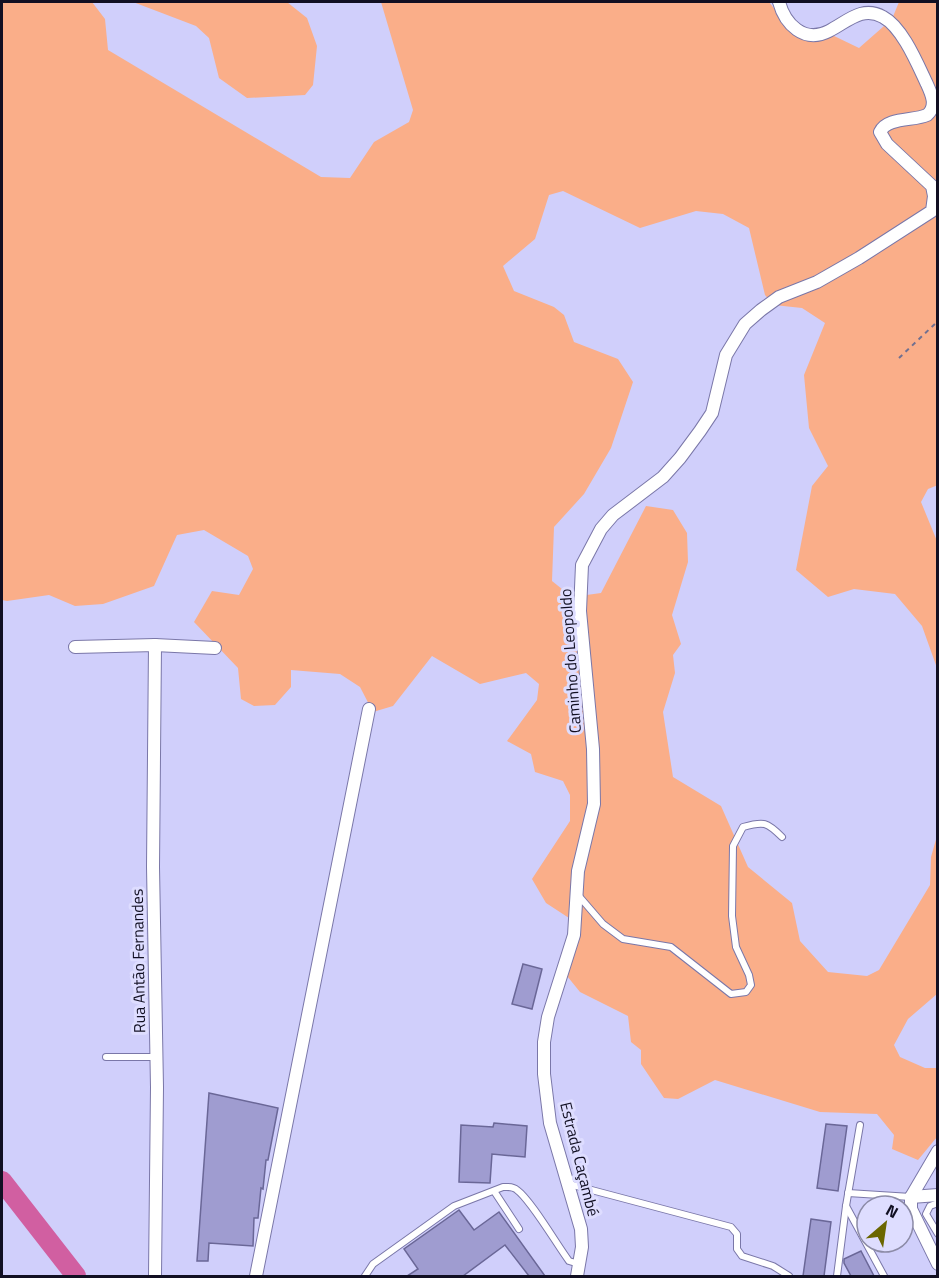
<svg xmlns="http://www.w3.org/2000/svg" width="939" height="1278" viewBox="0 0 939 1278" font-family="'Titillium Web',sans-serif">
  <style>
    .green { fill: #faae89 }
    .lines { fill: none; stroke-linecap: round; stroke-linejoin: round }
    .river { stroke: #d15fa1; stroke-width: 20 }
    .building { fill: #9f9cd0; stroke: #6a6797; stroke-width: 1.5 }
    .lane-casing { stroke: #7a77a8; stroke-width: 8 }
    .street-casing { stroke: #7a77a8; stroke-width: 14 }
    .path { stroke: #717090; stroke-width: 2; stroke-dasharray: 4.5 4.5; stroke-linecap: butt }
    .lane { stroke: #fff; stroke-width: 6 }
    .street { stroke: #fff; stroke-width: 12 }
    .labels { text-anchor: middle; stroke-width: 6; stroke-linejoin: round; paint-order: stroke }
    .street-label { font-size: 16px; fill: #110f22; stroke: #deddff }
  </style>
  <rect width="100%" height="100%" fill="#d0cffb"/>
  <g class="green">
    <path d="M2,2H92L105,19L108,50L321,177L350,178L374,142L409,122L413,110L381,2H769L791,30L832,35L859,48L892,19L899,2H937L938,485L928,489L921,502L937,541V668L922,626L895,594L854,589L828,597L796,570L812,486L828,466L809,428L804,375L825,323L802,308L774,305L765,295L749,228L723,214L696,211L640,228L563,191L549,195L535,239L503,266L514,291L554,307L564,315L574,342L618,359L633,382L611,448L584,494L554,527L552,581L572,597L601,593L646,506L673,510L687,533L688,562L672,615L681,644L673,655L675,673L663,712L673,777L721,806L748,867L792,903L800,941L828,972L867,976L879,970L930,885L931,857L937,836V994L908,1019L894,1045L900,1057L925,1068H937V1137L918,1160L892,1149L894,1135L877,1114L820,1112L715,1080L678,1099L664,1098L641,1064V1050L631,1042L628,1016L580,992L563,971L574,931L569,918L546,903L532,879L570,821V795L563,781L535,772L531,754L507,741L537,700L539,684L526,673L480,684L432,656L393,706L373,712L360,687L340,674L291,670V687L275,705L254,706L241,699L238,668L194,622L212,591L239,595L253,569L248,556L204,530L177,535L154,586L103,604L75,606L49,595L7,601L2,600Z"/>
    <path d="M133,2H287L307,18L317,46L313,85L305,95L247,98L219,78L209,38L196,26Z"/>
  </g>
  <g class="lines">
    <path class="river" d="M2,1181L76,1276"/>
  </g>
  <g class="building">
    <path d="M523,964L542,969L532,1009L512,1004Z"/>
    <path d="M209,1093L278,1108L268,1160H266L263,1189L261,1188L258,1218H254L253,1246L209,1243L208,1261H197Z"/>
    <path d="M494,1123L527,1126L525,1157L492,1154L490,1183L459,1182L461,1125L493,1127Z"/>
    <path d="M826,1124L847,1126L838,1191L817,1188Z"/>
    <path d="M459,1210L474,1230L499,1212L545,1276H529L505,1245L463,1276H407L418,1269L404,1249Z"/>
    <path d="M811,1219L831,1222L824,1276H803Z"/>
    <path d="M861,1251L874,1276H851L844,1263V1259Z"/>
  </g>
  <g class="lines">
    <g class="lane-casing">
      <g id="lane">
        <path d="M578,895L603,924L623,939L671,947L731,994L746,992L751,985L749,975L736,947L732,916L733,846L743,827C764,821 767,822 782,837"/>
        <path d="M106,1057H156"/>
        <path d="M569,1184L731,1227L737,1234V1249L742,1256L773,1266L789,1276"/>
        <path d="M494,1191L519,1229"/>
        <path d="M848,1193L911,1197"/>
        <path d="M938,1203L930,1206L926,1214L938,1234"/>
        <path d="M846,1206L884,1276"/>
        <path d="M365,1276L373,1264L454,1206L503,1187C508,1187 513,1186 517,1190C531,1200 557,1245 569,1261L579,1264"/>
        <path d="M837,1276L846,1206L860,1125"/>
      </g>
    </g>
    <g class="street-casing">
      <g id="street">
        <path d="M155,645L153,867L157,1087L155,1276"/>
        <path d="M75,647L155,645L215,648"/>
        <path d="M938,1151L911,1197V1209L938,1264"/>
        <path d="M911,1197L938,1195"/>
        <path d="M256,1276L369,709"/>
        <path d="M577,1276L582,1247L581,1229L550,1123L544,1074V1042L548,1017L574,935L578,871L594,804L593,749L580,611L582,565L601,529L613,515L663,477L680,458L700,431L712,413L726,355L745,324L761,310L779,297L817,282L859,258L932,211L934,196L932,186L887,144L880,132C887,117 914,121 927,115C938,106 931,93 926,82C917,63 902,27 883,17C862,5 847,22 829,31C804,44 785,24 779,2"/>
      </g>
    </g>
    <path class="path" d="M899,358L938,321"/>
    <use href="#lane" class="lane"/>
    <use href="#street" class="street"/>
  </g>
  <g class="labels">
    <g class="street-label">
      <text transform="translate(570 661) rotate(-94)" y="6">Caminho do Leopoldo</text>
      <text transform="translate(138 961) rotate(-91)" y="6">Rua Antão Fernandes</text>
      <text transform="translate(580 1159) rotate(76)" y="6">Estrada Caçambé</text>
    </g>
  </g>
  <rect width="939" height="1278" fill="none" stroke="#110f22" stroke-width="6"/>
  <g transform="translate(885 1224) rotate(29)"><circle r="28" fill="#deddff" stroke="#8c8ba7" stroke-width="1.5"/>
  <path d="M0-4.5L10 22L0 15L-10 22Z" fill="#6b6600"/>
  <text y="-9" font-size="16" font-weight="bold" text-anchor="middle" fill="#110f22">N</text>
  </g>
</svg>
